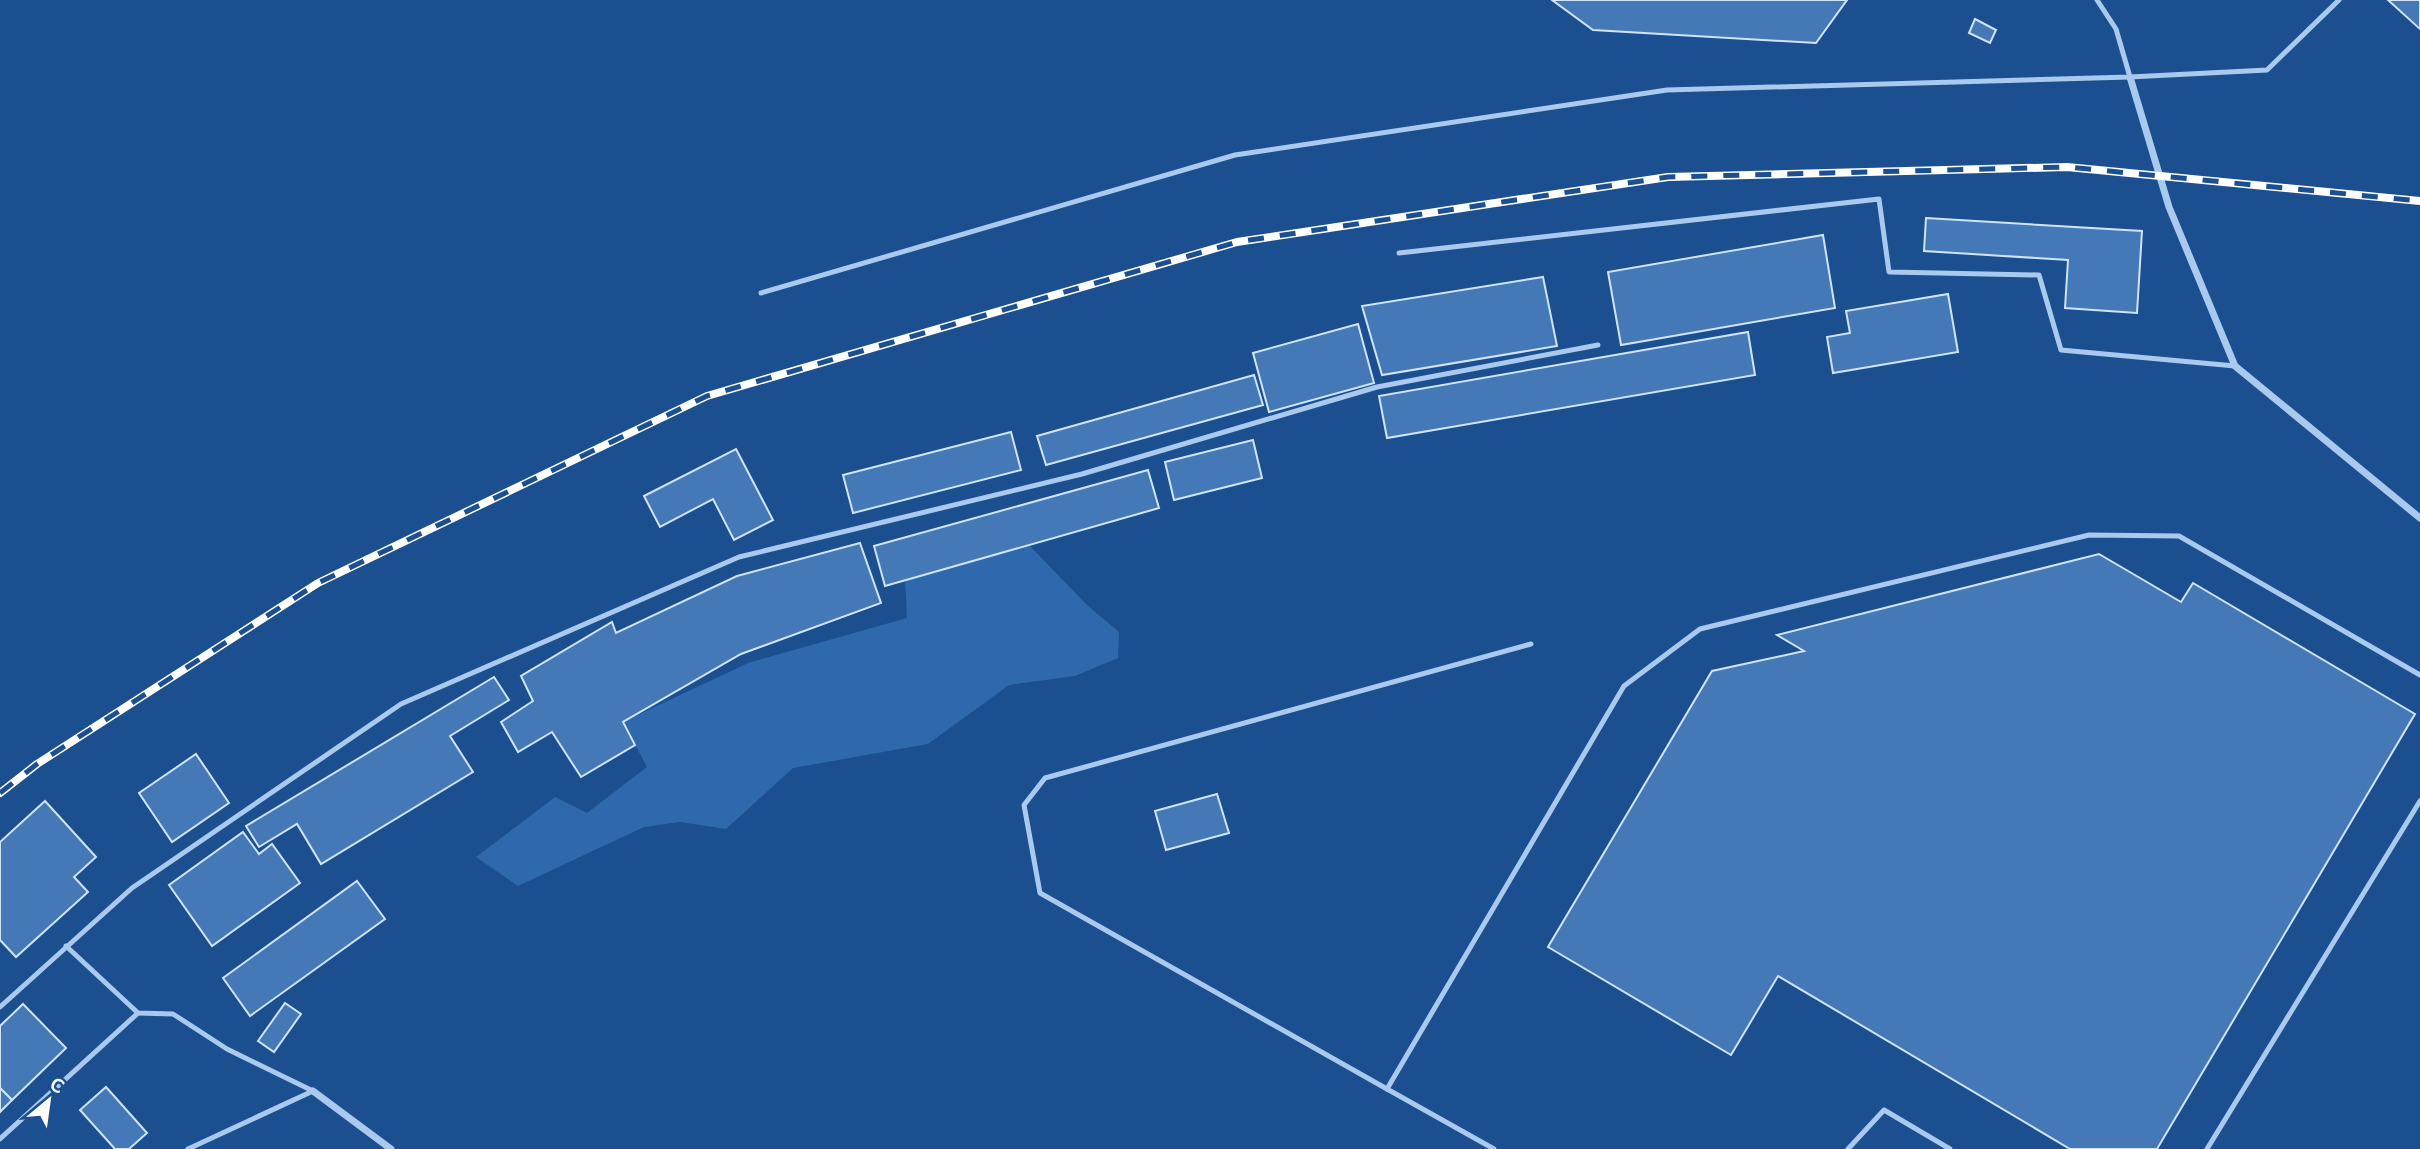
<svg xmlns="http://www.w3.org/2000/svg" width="2420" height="1149" viewBox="0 0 2420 1149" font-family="Mulish,sans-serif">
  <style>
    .green { fill: #2e69ad }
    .building { fill: #4478b7; stroke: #cfe3fa; stroke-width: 2 }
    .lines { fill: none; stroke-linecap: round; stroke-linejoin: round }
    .service { stroke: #a9c9ee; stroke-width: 5 }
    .minor { stroke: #a9c9ee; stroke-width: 7 }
    .rail-casing { stroke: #fff; stroke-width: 8 }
    .rail { stroke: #1b4f8f; stroke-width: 5; stroke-dasharray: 16; stroke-linecap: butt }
  </style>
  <rect width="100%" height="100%" fill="#1b4f8f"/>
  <path class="green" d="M1029,545L1088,606L1119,632L1118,658L1075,676L1009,685L928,744L793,768L726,829L680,822L644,827L518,886L476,857L555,797L587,813L647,767L623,722L748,663L907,618L905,580Z"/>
  <g class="building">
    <path d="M1552,0H1847L1816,43L1593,30Z"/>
    <path d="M2388,0H2420V29Z"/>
    <path d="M1975,19L1996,30L1990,43L1969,33Z"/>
    <path d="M1926,218L2142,231L2137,313L2065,308L2068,260L1924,251Z"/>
    <path d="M1823,235L1835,308L1621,345L1608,272Z"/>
    <path d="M1543,277L1557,346L1382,375L1362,306Z"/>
    <path d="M1948,294L1958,352L1833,373L1827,337L1850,333L1846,311Z"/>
    <path d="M1358,324L1374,383L1269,412L1253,353Z"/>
    <path d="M1748,332L1755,375L1387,438L1379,396Z"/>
    <path d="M1254,375L1263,405L1046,465L1037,436Z"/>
    <path d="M1011,432L1021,470L853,513L843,475Z"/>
    <path d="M1253,440L1262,478L1174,500L1165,462Z"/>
    <path d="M736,449L773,520L734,540L713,499L660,527L644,496Z"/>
    <path d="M1148,470L1159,508L885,586L874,546Z"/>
    <path d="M860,543L881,603L741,654L623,722L635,745L581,777L552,732L518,752L501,722L533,701L521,676L612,622L616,633L737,576Z"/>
    <path d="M2099,554L2181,602L2193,583L2415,714L2157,1149H2070L1778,976L1731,1055L1548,947L1712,671L1804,651L1777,635Z"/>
    <path d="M494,677L509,700L450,736L473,772L321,864L297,824L259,847L246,826Z"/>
    <path d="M196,754L229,803L172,842L139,793Z"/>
    <path d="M1217,794L1229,833L1166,850L1155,811Z"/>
    <path d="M45,801L96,857L74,877L88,892L16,957L0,940V842Z"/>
    <path d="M243,832L259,854L272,844L300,883L212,946L169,885Z"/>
    <path d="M357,881L385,919L250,1016L223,978Z"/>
    <path d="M285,1003L301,1014L274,1052L258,1041Z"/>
    <path d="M23,1004L66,1048L12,1100L0,1088V1026Z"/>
    <path d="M106,1087L147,1133L129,1149H115L80,1110Z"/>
    <path d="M0,1088L12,1100L0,1112Z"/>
  </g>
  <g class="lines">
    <g class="service">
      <path d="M2097,0L2116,29L2130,77"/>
      <path d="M1399,253L1879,199L1889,272L2039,275L2061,350L2235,366"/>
      <path d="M761,293L1235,155L1667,90L2130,77L2267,70L2339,0"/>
      <path d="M66,946L138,1013L173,1014L227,1049L313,1091"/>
      <path d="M0,1007L132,888L401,704L739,557L1082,474L1377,387L1598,345"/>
      <path d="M1387,1089L1040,893L1024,805L1045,778L1531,644"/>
      <path d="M0,1139L138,1013"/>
      <path d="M188,1149L313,1091"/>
      <path d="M1494,1149L1387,1089L1624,686L1700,629L2089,535L2179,536L2420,675"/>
      <path d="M1848,1149L1884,1110L1950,1149"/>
      <path d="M2207,1149L2420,801"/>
    </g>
    <g class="minor">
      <path d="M2130,77L2169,207L2235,366L2420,518"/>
      <path d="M313,1091L391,1149"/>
    </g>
    <g class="rail-casing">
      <path id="rail" d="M0,793L37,764L318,583L707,396L1237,242L1668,177L2067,167L2420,201"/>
    </g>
    <use href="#rail" class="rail"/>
  </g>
  <g transform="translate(49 1100) rotate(29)" stroke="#1b4f8f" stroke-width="5" paint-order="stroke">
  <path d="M0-5L12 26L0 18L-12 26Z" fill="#ffffff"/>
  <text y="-10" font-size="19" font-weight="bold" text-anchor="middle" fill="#ffffff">С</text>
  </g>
</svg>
